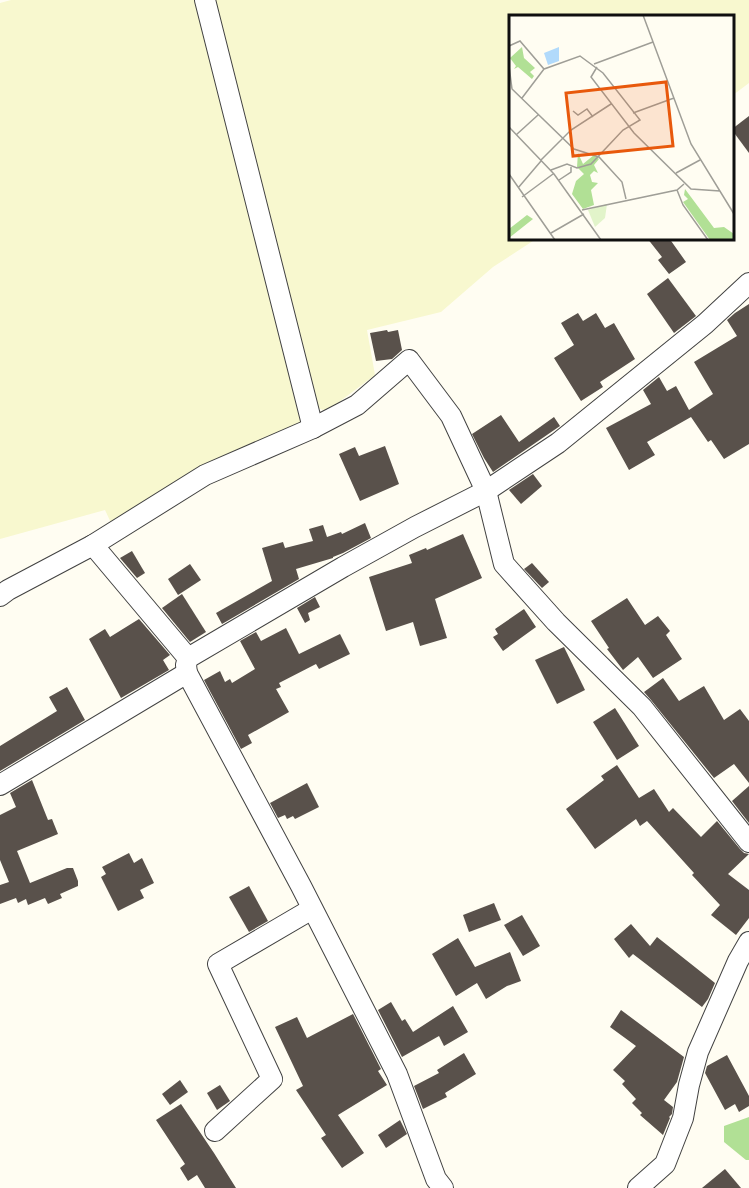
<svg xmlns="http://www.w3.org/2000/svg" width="749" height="1188" viewBox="0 0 749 1188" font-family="'Source Serif 4',serif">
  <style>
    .farmland { fill: #f8f8cf }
    .forest { fill: #b1e095 }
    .building { fill: #59514b }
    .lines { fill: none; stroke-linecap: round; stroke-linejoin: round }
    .street-casing { stroke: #424242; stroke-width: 22 }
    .street { stroke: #fff; stroke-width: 20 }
    .inset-road { fill: none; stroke: #9f9e97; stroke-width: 1.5 }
    .view { fill: #e8590c; fill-opacity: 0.15; stroke: #e8590c; stroke-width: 3 }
    .inset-edge { fill: none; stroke: #0f0f0f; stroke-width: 3 }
  </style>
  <rect width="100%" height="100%" fill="#fffdf2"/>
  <g class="farmland">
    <path d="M11,0H198L301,425L112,525L105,510L0,539V3Z"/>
    <path d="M211,0H749V83L733,95L732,16H510V238L536,239L493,267L441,312L367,330L375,375L327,411L317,408Z"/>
  </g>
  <path class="forest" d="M749,1117V1160H746L724,1142V1126Z"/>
  <g class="building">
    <path d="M749,116V153L732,130V129Z"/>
    <path d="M647,238H669L686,262L669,274L658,260L662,257Z"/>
    <path d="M668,278L696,316L674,333L647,294Z"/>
    <path d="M749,304V444L724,459L711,440L708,442L691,417L647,442L655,455L629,470L606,428L651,404L643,390L659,377L667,391L676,386L689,410L713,394L694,362L737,336L727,320L735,313Z"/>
    <path d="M578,313L583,321L596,313L605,328L614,323L635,359L600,382L603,387L581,401L554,358L574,345L561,323Z"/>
    <path d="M387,330L388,332L398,330L402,350L392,359L376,361L370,333Z"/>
    <path d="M501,415L519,442L554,417L560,426L493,472L484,458L472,434Z"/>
    <path d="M385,446L399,484L360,501L339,454L355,447L359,456Z"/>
    <path d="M533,474L542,486L521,504L509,490Z"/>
    <path d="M365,523L371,538L343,553L333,557V558L296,569L299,579L222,624L216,613L272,581L262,548L283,542L285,548L313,541L309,529L323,525L327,537L341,532L342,534Z"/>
    <path d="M463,534L482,578L435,599L447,638L420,646L413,622L386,631L369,577L412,563L409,555L426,548L427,550Z"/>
    <path d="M132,551L145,573L137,578L120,558Z"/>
    <path d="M532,563L549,582L542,588L524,569Z"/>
    <path d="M190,564L201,580L178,595L168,579Z"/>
    <path d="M182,594L206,632L190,642L162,608Z"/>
    <path d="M315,597L320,607L308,613L310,620L305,623L297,608Z"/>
    <path d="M627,598L645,625L658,616L670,631L666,635L682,659L653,678L638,657L623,670L607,649L609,648L591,621Z"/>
    <path d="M524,609L536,627L503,651L493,637L498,634L495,629Z"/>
    <path d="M139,619L170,655L163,660L169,670L121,698L89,639L105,629L110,637Z"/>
    <path d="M286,628L299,654L340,634L350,654L319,669L316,664L279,683L281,687L276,689L289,712L248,735L252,743L241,749L204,680L220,671L225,682L230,679L232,683L255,669L240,641L256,632L261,641Z"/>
    <path d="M564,647L585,690L557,704L535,660Z"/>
    <path d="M663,678L679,701L704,686L724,720L740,709L749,721V783L734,764L714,778L651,700L644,692Z"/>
    <path d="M67,687L85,720L0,771V746L57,711L49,697Z"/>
    <path d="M615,708L639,746L617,760L593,722Z"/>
    <path d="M617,765L639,798L654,789L669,812L673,808L701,837L717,821L740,849L744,853L749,854L728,874L749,890V918L736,935L711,915L720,905L692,875L694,873L647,821L640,826L636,819L595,849L566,809L604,780L601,776Z"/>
    <path d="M32,780L48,820L52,819L58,834L17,851L30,883L67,868H73L78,881V886L60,894L62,898L48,904L45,898L28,905L26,899L18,903L16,898L0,904V885L9,882L0,860V815L16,807L10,793Z"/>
    <path d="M307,783L319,807L295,819L293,816L287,819L285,815L278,818L270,803Z"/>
    <path d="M749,786V823L732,801Z"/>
    <path d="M129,853L134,863L142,858L154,883L140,890L144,898L118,911L101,877L106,874L102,867Z"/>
    <path d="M249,886L268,921L249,932L229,897Z"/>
    <path d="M494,903L501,920L469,932L463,915Z"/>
    <path d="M522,915L540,946L523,956L504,925Z"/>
    <path d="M631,924L650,946L657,937L715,983L708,999L702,1007L633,954L629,958L614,939Z"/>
    <path d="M458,938L475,967L510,952L521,981L507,986L486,999L477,983L456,996L432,954Z"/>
    <path d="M391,1002L402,1021L405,1019L413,1032L453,1006L468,1032L444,1046L439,1036L402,1057L378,1010Z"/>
    <path d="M621,1010L684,1057L677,1082L664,1100L673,1107L672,1114L669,1117L670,1118L663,1135L640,1115L642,1113L632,1103L636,1099L622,1084L625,1081L613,1070L636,1046L610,1027Z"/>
    <path d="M353,1014L381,1069L378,1071L387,1085L338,1115L364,1153L342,1168L321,1138L326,1135L296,1090L303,1086L275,1027L297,1017L307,1038Z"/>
    <path d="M464,1053L476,1074L445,1093L447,1097L423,1109L414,1086L439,1073L437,1070Z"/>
    <path d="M727,1055L749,1096V1106L739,1112L735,1104L725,1110L705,1073L707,1066Z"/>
    <path d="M180,1080L188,1092L170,1105L162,1094Z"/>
    <path d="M220,1085L230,1101L217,1110L207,1093Z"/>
    <path d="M181,1104L214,1153L236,1188H205L197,1175L188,1181L180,1168L185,1164L156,1120Z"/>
    <path d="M400,1120L407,1134L386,1148L378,1135Z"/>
    <path d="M725,1169L741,1188H702Z"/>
  </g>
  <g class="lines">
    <g class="street-casing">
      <g id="street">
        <path d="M205,0L313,428"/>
        <path d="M93,545L188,658"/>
        <path d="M0,596L8,590L93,545L205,475L313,428L357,405L409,360L451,416L486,491L504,564L556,622L642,707L749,842"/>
        <path d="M0,785L187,673"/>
        <path d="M215,1131L272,1079L218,964L312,909"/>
        <path d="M443,1188L436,1179L397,1074L301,886L187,673L186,665L188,658L343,567L415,527L486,491L558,443L705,324L749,283"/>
        <path d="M638,1188L665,1164L683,1118L689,1085L698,1052L738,961L749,942"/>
      </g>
    </g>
    <use href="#street" class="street"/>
  </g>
  <g transform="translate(509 15)">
    <rect width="225" height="225" fill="#fffdf2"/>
    <path d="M13,32L15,43L26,53L21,57L25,61L23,64L9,52L5,54L7,51L1,43ZM69,138L74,149L85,140L90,144L85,150L89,158L85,156L81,160L83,167L89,168L82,175L85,190L74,194L63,179L67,166L75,159L68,152ZM176,174L205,213L215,212L225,219V225H201L174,187L179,184L175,180ZM18,200L24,204L0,223V214Z" fill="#b1e095"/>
    <path d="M98,189L96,203L86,212L79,195Z" fill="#e2f4ca"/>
    <path d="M50,32V46L39,50L35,38Z" fill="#b1dafb"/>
    <path class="inset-road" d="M134,0L182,129L225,199M0,31L11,26L35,54L71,41L94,58L131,105L114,115L82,149L68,153L58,149L42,155M85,49L144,27M0,51L3,74L65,134L90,142L113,167L117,184M88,52L82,62L125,118L182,174L211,176M13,83L35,54M64,96L69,100L78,94L84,102M124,98L165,83M0,112L45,159L92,225M7,120L29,100M32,145L62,115L102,89M167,158L191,145M0,159L46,225M50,165L62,157V152M9,173L32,146M168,175L174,190L199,225M13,182L44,159M73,195L168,175L175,169M42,218L75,199"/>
    <path class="view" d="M157,67L164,131L64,141L57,78Z"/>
    <rect width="225" height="225" class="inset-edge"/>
  </g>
</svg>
